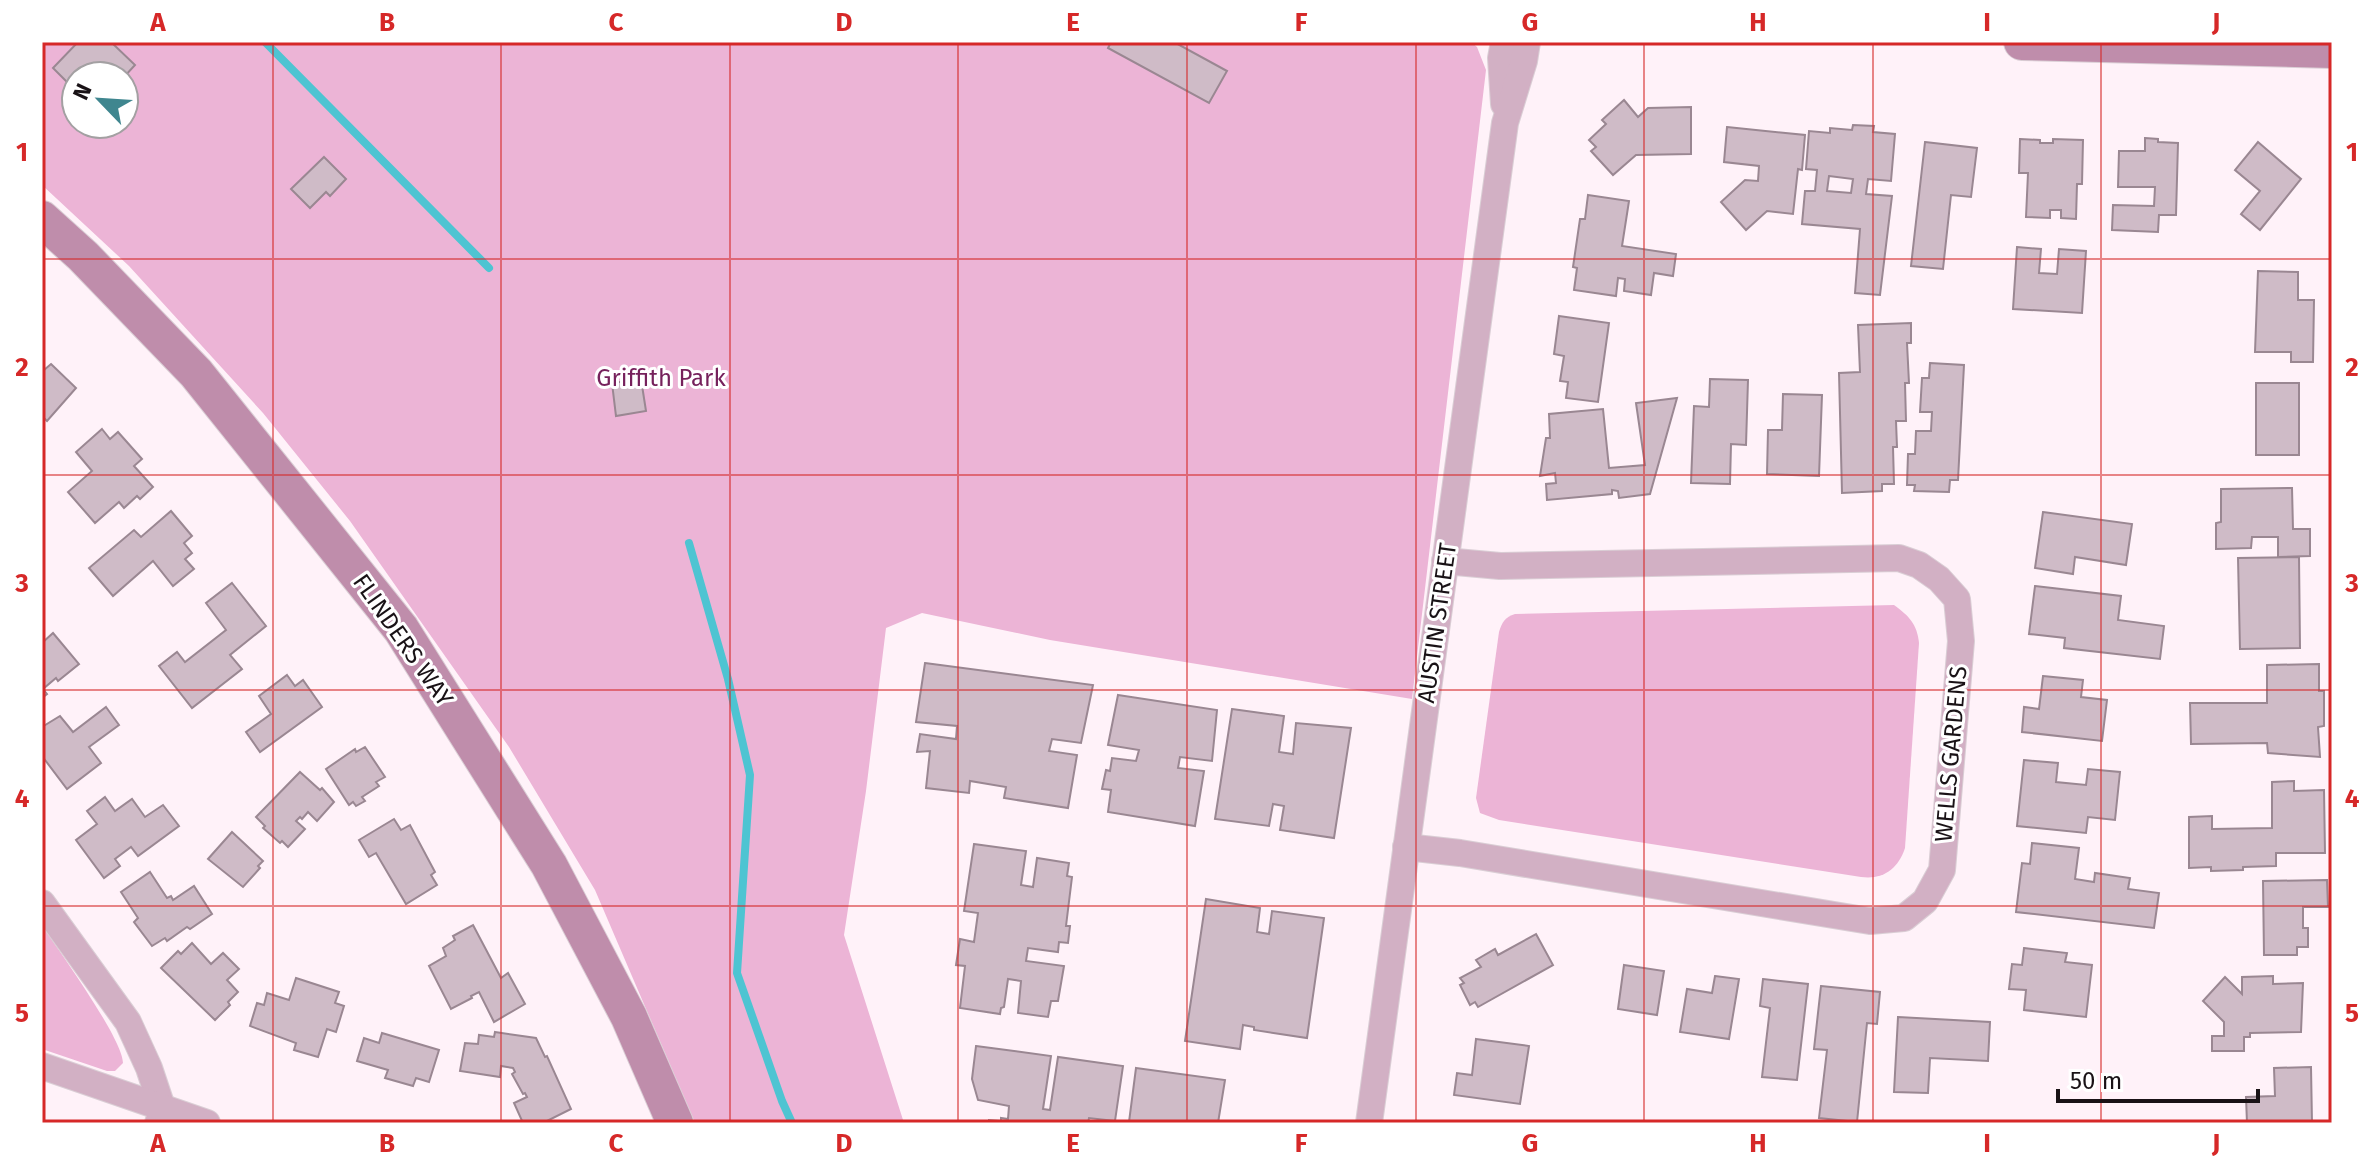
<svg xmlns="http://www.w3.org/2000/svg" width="2374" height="1165" viewBox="0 0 2374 1165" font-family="'Fira Sans',sans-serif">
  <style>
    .green { fill: #ecb4d6; fill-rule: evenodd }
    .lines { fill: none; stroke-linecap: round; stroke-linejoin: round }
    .stream { stroke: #4ec4d2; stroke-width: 8 }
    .building { fill: #cfbbc7; stroke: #9a8792; stroke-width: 2; fill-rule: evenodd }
    .street-casing { stroke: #daced5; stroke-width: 28 }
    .secondary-casing { stroke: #daced5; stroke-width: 38 }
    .street { stroke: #d2b0c4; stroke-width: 26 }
    .secondary { stroke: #bf8dab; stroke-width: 36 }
    .grid { fill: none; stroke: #d62828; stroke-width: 2; stroke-opacity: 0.55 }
    .labels { text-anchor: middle; stroke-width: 6; stroke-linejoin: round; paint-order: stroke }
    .park-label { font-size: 24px; fill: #76215c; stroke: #fff }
    .street-label { font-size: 24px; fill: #191216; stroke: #fff }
    .neatline { fill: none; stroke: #d62828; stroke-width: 3 }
    .grid-label { font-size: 26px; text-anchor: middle; font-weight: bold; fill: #d62828 }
  </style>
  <rect width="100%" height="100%" fill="#fff2f9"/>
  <g class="green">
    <path d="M42,42H1471L1477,47L1486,70L1412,699L1050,640L922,613L886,628L866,791L844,935L904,1123H695L595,890L509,747L350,521L263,413L129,266L42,185ZM76,76H124V124H76Z"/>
    <path d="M1894,605C1909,616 1917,624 1919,643L1905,848C1898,869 1883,880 1861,877L1499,820L1480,813L1476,798L1499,632C1502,622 1505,617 1515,614Z"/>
    <path d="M42,925C58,950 123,1039 123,1063L115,1071H107L42,1049Z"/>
  </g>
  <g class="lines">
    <g class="stream">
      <path d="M265,42L489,268"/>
      <path d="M689,543L728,679L750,775L737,973L782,1101L792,1123"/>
    </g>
  </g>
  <g class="building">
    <path d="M78,42H111L135,65L124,77L76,76V91L53,68Z"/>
    <path d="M1111,42H1174L1227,71L1209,103L1108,48Z"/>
    <path d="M1624,100L1638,117L1648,108L1691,107V154L1636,155L1613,175L1591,151L1596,147L1589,140L1606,124L1602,120Z"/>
    <path d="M1853,125L1874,126L1873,132L1895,134L1891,181L1868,179L1866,194L1892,196L1880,295L1855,293L1860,229L1802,224L1805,191H1815L1817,170L1806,169L1809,131L1830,133V128L1852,130ZM1829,176L1853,179L1851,193L1827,191Z"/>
    <path d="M1727,127L1805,135L1802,170L1798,169L1793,214L1767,211L1746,230L1721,202L1745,180L1758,181L1759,166L1724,162Z"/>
    <path d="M2145,138L2158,139V142L2178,143L2176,215H2159L2158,232L2112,230L2113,205L2154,206L2155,187H2118L2119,151H2145Z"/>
    <path d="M2020,139L2040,140V143H2053V139L2083,140L2082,184H2077L2076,219L2061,218V210H2050V218L2026,217L2028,173H2019Z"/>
    <path d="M1925,142L1977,148L1971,197L1951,195L1943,269L1911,266Z"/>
    <path d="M2258,142L2301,179L2260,230L2241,214L2260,191L2235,170Z"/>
    <path d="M324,157L346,179L330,196L326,192L310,208L291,189Z"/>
    <path d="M1588,195L1629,201L1622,246L1676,254L1673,276L1654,273L1651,295L1624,291L1625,279L1618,278L1616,296L1574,290L1577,268L1573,267L1580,219H1585Z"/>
    <path d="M2017,247L2041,249L2039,273L2057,274L2059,249L2086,251L2082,313L2013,309Z"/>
    <path d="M2258,271L2298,272V300H2314L2313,362H2291V352H2255Z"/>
    <path d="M1559,316L1609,323L1598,402L1566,398L1568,382L1560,381L1564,356L1554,354Z"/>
    <path d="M1911,323V343H1907L1909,383H1905L1906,421H1896L1897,447H1893L1894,484H1882V491L1842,493L1839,373L1860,372L1858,325Z"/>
    <path d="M1930,363L1964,365L1958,480H1950L1949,492L1914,491L1915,485H1907L1908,454H1915L1916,431H1931L1932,412H1920L1922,378H1929Z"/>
    <path d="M51,364L76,388L47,421L42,416V369L44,370Z"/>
    <path d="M641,379L646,411L616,416L612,383Z"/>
    <path d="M1710,379L1748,380L1746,445L1731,444L1730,484L1691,483L1694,406L1709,407Z"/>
    <rect x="2256" y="383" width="43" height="72"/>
    <path d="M1783,394L1822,395L1819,476L1767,474L1768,430H1782Z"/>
    <path d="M1677,398L1650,494L1619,498L1618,491L1612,490V494L1547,500L1546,484L1556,483L1555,473L1540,476L1546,438H1550L1549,414L1603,409L1609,468L1645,465L1636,403Z"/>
    <path d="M102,429L110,439L118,432L142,459L134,466L153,487L140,499L137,496L124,508L119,502L95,523L68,492L92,471L76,452Z"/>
    <path d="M2292,488L2293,529H2310V556L2278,557V537H2252L2251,548L2216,549V523L2221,522V489Z"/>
    <path d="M171,511L192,536L184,543L192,553L185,559L194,569L173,586L153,561L113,596L89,568L134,530L141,537Z"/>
    <path d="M2043,512L2132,524L2126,565L2075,557L2073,574L2035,568Z"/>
    <path d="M2299,557L2300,648L2240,649L2238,558Z"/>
    <path d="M232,583L266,626L230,655L242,669L192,708L159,666L177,652L185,662L226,630L206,603Z"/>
    <path d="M2035,586L2121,596L2118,620L2164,626L2160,659L2064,648L2065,638L2029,634Z"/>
    <path d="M53,633L79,664L58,681L56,678L43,689L47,694L42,698V643Z"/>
    <path d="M925,663L1093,685L1081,743L1052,739L1049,751L1077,755L1068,808L1004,798L1006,787L970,781L969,793L926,788L930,751L917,752L920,734L956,739L957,726L916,722Z"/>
    <path d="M2319,664V691H2324V726L2318,727L2320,757L2268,753L2267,743L2191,744L2190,703H2267V665Z"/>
    <path d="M287,675L295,686L303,680L322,707L260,752L246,732L271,714L259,696Z"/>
    <path d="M2043,676L2083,680L2081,697L2107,700L2102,741L2022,732L2024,707L2039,709Z"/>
    <path d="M1118,695L1217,710L1212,761L1180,757L1178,768L1204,771L1195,826L1108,812L1111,790L1102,789L1106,770L1110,771L1112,758L1136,761L1139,750L1108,745Z"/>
    <path d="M106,707L119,725L89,747L101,763L67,789L42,756V727L60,716L73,732Z"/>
    <path d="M1232,709L1284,716L1279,752L1293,754L1296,723L1351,728L1334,838L1280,830L1284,806L1273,804L1269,826L1215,819Z"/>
    <path d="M365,747L385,777L376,782L379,786L362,797L365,801L356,806L353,802L349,805L326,769L355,749L356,752Z"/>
    <path d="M2024,760L2058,763L2056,782L2086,785L2088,769L2120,772L2115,820L2088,817L2086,833L2017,826Z"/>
    <path d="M300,772L320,790L322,788L334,802L317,821L308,812L302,819L300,817L296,821L305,829L288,847L282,841L280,843L263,828L265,826L256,817Z"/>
    <path d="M2294,781V791L2324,790L2325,853H2276V866L2243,867V870L2211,871V867L2189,868V817L2212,816V829L2272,828V782Z"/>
    <path d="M105,797L115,811L132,799L145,817L163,805L179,826L138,856L131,847L115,859L120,866L104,878L76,840L97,824L87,811Z"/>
    <path d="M394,819L401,830L410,825L435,872L431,875L437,885L406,904L376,853L369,857L359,840Z"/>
    <path d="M232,832L263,861L258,866L260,868L243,887L208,859Z"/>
    <path d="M2032,843L2079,848L2075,879L2094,882L2095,873L2130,878L2128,889L2159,893L2154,928L2016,912L2022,863L2030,864Z"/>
    <path d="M974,844L1026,851L1021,885L1033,887L1037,858L1069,863L1067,876L1072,877L1066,926H1070L1068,943L1059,942L1058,952L1028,948L1026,961L1064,966L1058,1001H1051L1048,1017L1018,1013L1021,981L1008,979L1004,1007L1001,1008L1000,1014L960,1008L965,966L956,965L960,939L974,942L978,913L964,911Z"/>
    <path d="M150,872L167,898L171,896L173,900L194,886L212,914L190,929L187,927L167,941L165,938L152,946L134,922L138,918L121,892Z"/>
    <path d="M2327,880L2328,907H2303V928H2308V947H2297V955H2264L2263,881Z"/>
    <path d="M1206,899L1260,908L1257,932L1269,934L1272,911L1324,918L1307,1038L1254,1030V1027L1243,1025L1240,1049L1185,1041Z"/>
    <path d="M473,925L501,978L508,973L525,1004L494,1022L479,992L471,996L472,998L451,1009L429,966L446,956L443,948L455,940L453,936Z"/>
    <path d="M1536,934L1553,965L1478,1007L1475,1002L1470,1005L1460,985L1464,983L1460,978L1481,967L1476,960L1495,949L1498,955Z"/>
    <path d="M192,943L211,964L223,953L239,969L227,980L238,992L228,1002L230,1005L215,1020L161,968L178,951L181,954Z"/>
    <path d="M2024,948L2067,953L2065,962L2092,965L2086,1017L2024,1010L2026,990L2009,989L2012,964L2022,965Z"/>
    <path d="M1624,965L1664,971L1657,1015L1618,1009Z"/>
    <path d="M1715,976L1739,979L1729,1039L1680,1032L1687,989L1712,993Z"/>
    <path d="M2273,976V984L2303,983L2301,1032L2250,1033V1037H2244V1051H2212V1036H2224V1022L2203,1001L2225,977L2242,994V977Z"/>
    <path d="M296,978L339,992L335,1003L344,1006L336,1032L327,1029L318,1057L294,1050L296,1043L250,1026L257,1003L264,1005L267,993L289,1000Z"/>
    <path d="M1763,979L1808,984L1797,1080L1762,1077L1770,1008L1760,1006Z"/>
    <path d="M1821,986L1880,992L1877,1024L1867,1023L1857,1122L1819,1118L1827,1050L1814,1049Z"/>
    <path d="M1898,1017L1990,1022L1988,1061L1930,1058L1928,1093L1894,1092Z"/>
    <path d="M495,1032L536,1038L545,1057L547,1056L571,1109L543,1123H523L514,1103L527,1097L525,1093L523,1094L512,1074L515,1072L513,1068L501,1066L500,1077L460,1071L465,1043L478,1044L479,1035L494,1037Z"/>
    <path d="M382,1033L439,1050L429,1082L416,1078L413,1086L385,1078L388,1070L357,1061L364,1038L379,1043Z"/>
    <path d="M1476,1039L1529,1046L1520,1104L1454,1095L1457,1073L1472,1075Z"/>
    <path d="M976,1046L1051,1056L1043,1109L1050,1110L1058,1057L1123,1066L1115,1121L1089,1118L1088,1123H989V1120L1001,1121V1118L1008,1119L1009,1106L978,1100L972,1079Z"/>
    <path d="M2311,1067L2312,1123H2247L2246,1097L2275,1096L2274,1068Z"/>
    <path d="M1136,1068L1225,1080L1218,1123L1129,1122Z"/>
  </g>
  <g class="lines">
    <g class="street-casing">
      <g id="street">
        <path d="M1504,42L1501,58L1504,104"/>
        <path d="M1406,847L1460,853L1870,921L1904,918L1925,901L1942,870L1961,641L1957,599L1939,579L1919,565L1899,558L1500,566L1445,561"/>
        <path d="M42,903L128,1022L149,1068L163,1110L158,1123"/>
        <path d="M42,1066L207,1123"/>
        <path d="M1369,1123L1505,123L1524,61L1527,42"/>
      </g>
    </g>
    <g class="secondary-casing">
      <g id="secondary">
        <path d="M2022,42L2332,50"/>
        <path d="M42,219L83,256L196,373L401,629L549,865L629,1017L675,1123"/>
      </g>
    </g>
    <use href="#street" class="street"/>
    <use href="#secondary" class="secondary"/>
  </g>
  <path class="grid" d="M273,42V1123M501,42V1123M730,42V1123M958,42V1123M1187,42V1123M1416,42V1123M1644,42V1123M1873,42V1123M2101,42V1123M42,259H2332M42,475H2332M42,690H2332M42,906H2332"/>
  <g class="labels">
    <g class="park-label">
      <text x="661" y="386">Griffith Park</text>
    </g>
    <g class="street-label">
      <text transform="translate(1437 623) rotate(-82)" y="8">AUSTIN STREET</text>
      <text transform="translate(403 640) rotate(55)" y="8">FLINDERS WAY</text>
      <text transform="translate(1951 754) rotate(-85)" y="8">WELLS GARDENS</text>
    </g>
  </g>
  <rect width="2374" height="1165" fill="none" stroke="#ffffff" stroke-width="88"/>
  <g transform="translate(100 100) rotate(295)"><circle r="38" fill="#ffffff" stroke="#a3a0a2" stroke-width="2"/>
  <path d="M0-6L14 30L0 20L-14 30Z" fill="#3f868f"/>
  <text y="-12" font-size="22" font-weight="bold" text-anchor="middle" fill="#191216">N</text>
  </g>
  <path d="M2058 1089v12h200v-12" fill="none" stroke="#191216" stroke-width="4"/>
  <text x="2070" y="1089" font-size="24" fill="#191216" stroke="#ffffff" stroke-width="6" paint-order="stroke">50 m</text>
  <rect x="44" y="44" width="2286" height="1077" class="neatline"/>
  <g class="grid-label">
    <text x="158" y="31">A</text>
    <text x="387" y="31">B</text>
    <text x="616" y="31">C</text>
    <text x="844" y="31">D</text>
    <text x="1073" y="31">E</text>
    <text x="1301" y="31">F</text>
    <text x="1530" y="31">G</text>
    <text x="1758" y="31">H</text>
    <text x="1987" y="31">I</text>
    <text x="2216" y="31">J</text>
    <text x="22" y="161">1</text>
    <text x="2352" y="161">1</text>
    <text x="22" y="376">2</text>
    <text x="2352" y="376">2</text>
    <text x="22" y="592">3</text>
    <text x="2352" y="592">3</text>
    <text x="22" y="807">4</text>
    <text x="2352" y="807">4</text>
    <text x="22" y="1022">5</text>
    <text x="2352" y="1022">5</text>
    <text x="158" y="1152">A</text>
    <text x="387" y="1152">B</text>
    <text x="616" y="1152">C</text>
    <text x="844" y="1152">D</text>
    <text x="1073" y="1152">E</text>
    <text x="1301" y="1152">F</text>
    <text x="1530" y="1152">G</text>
    <text x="1758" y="1152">H</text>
    <text x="1987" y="1152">I</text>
    <text x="2216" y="1152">J</text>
  </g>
</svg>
